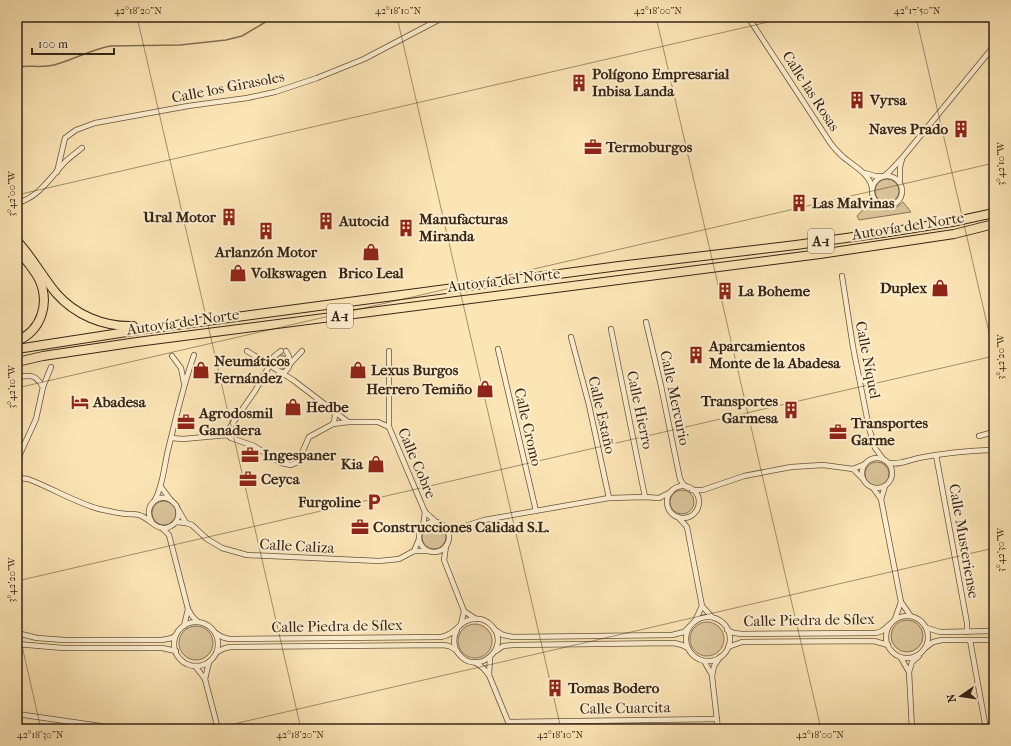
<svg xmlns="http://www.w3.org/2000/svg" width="1011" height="746" viewBox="0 0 1011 746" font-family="'IM FELL French Canon',serif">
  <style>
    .green { fill: #dbc49a; stroke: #897458 }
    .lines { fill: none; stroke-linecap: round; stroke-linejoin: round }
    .stream { stroke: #857155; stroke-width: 1.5 }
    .street-casing { stroke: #68553e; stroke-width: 6 }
    .highway-casing { stroke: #372516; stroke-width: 10 }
    .street { stroke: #fdeecf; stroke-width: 4.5 }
    .highway { stroke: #fce5b5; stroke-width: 8 }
    .ticks { fill: none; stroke: #372516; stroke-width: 1; stroke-opacity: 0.45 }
    .labels { text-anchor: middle; stroke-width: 4; stroke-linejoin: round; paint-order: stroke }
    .shield { fill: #fdeecf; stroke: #72614e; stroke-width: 1 }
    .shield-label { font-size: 14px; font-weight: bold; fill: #372516 }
    .poi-label { font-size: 15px; font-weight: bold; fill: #372516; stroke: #fdeecf; text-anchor: start }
    .street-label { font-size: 15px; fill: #372516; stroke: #fdeecf }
    .neatline { fill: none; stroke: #372516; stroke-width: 1.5 }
    .ticks-label { font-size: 10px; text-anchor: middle; fill: #372516 }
  </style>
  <rect width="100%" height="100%" fill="#fce5b5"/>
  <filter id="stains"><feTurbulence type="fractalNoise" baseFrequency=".005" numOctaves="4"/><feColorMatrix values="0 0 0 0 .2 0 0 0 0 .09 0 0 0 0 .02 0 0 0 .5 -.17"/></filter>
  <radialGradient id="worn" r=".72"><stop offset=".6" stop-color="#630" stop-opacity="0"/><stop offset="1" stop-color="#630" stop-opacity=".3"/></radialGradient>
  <g class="green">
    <circle cx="887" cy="191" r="12"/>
    <path d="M870,202C873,204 875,206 878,208C887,212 897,209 903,202L911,212L859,220L857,216Z"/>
    <circle cx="281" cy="362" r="7"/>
    <circle cx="877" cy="474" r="12"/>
    <circle cx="682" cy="502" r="12"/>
    <circle cx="164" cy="513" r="12"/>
    <circle cx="434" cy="537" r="12"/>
    <circle cx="907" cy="636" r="16"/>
    <circle cx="707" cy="639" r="17"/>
    <circle cx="475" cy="641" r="17"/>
    <circle cx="196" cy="643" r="17"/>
  </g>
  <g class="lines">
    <path class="stream" d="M17,67C29,65 42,68 54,65C73,60 90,50 110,46L180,45L226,40L242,36L274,17"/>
    <g class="street-casing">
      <g id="street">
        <path d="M748,17L831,144C836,150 841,156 847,160C857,168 870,175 872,188"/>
        <path d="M57,172L65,138L76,130L95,123L188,106L247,98L275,92L317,78L364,59L444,17"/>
        <path d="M865,173L875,176H881"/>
        <circle cx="887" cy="191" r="15"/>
        <path d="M884,176L890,171L903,157L994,46"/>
        <path d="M900,181V167L902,159"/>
        <path d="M17,203C38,198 51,177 65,162C70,157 77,152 82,148"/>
        <path d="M842,276L853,347L869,428L875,448L884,460"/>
        <path d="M646,322L661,386L680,479L683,484L688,488"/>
        <path d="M611,329L645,497"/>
        <path d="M571,337L589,405L609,498"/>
        <path d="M498,349L536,511"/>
        <path d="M247,351L293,380L348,422"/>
        <path d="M389,351V427L425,512L436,522"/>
        <path d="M172,356L181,368L184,383"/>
        <path d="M272,363C271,357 277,354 281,351"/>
        <path d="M290,364L302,351"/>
        <path d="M279,372H285C292,365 291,359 286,351"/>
        <path d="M17,377C31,375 35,374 43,387"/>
        <path d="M333,424L335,417L334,411"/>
        <path d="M227,435L228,430L255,391L272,361"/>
        <path d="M979,436L994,432"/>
        <path d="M171,438L183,439L227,435L231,438L254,446L281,463L291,465L298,462L309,437L333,424L348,422H378L389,427"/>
        <path d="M936,455L967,623V632"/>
        <circle cx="877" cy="473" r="15"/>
        <path d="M888,463C904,465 909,459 924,457C946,453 967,451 989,450L994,451"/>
        <path d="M853,469L863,479"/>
        <path d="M19,478L28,479C52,488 74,502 99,509C108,511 117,513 126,514C130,514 135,514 139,515C150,518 158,534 171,526C175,524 177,521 178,517C179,512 178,506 174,503C161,489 141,506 152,522"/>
        <path d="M885,486L881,499L901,602L910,615"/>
        <circle cx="683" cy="502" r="16"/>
        <path d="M161,487L170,499"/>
        <path d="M873,488L881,499"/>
        <path d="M692,490H703L744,476L791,467L823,465L853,469L865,464"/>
        <path d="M17,491L19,462L20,454L36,419L43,387L51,367"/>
        <path d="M155,500C163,485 164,467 168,450C176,418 183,386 194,355"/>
        <path d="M179,511L186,523"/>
        <path d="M678,517L687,527L702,606L712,617"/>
        <circle cx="434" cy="537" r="15"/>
        <path d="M176,522L186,523L192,525L207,539L222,548L247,555L379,561L399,559L414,551H428"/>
        <path d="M423,526L425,512"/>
        <path d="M162,528L169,535L188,609L192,616L198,622"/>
        <path d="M446,529H456L484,520L609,498L645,497L659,498L671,492"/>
        <path d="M446,546L444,560L464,611L461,624"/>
        <path d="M414,551L419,539"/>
        <path d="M464,611L476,619"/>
        <circle cx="907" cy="637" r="21"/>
        <circle cx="708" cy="639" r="22"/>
        <path d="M895,619L901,602"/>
        <path d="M695,621L702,606"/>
        <circle cx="196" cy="644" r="22"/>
        <path d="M184,626L188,609"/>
        <path d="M927,628L940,632L994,631"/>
        <path d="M495,630L503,635L513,637L672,635L684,632L689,627"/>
        <path d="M727,630L734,633L742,634L876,633L882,631L889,625"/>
        <path d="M17,633L37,638L65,640H162L172,638L176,635"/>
        <path d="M216,633L222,637L229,639L441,637C458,634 459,619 475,619C481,618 488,621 492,626C512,648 476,678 458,653C453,646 453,637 457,630"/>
        <path d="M970,640L986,729"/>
        <path d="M17,644L63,648H162L176,651"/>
        <path d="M728,647L742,642L874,641L888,645"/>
        <path d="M925,648L933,642L942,640H994"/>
        <path d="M496,651L503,646L513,645L674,643L682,645L688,648"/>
        <path d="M217,652L225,648L231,647L443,645L449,646L456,650"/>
        <path d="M901,658L909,672"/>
        <path d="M704,661L712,675"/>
        <path d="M475,662L483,668L489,675L511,729"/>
        <path d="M195,666L205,679L218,729"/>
        <path d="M489,675L490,657"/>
        <path d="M205,679L209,662"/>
        <path d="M17,714L121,729"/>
        <path d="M508,722L717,719"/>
        <path d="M504,729L510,728"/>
        <path d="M718,729L912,727"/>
        <path d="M718,729L712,676L714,666L720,657"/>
        <path d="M912,729L909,672L912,662L919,656"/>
      </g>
    </g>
    <g class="highway-casing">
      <g id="highway">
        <path d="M17,241C32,257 42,276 56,293C75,315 104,327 133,326"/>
        <path d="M17,249C25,259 33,268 39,279C50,303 42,330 17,341"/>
        <path d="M17,349L146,329L619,266L796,245L889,232L952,222L994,213"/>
        <path d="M17,362L43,356L137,342L820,254L954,234L994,224"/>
      </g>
    </g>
    <use href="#street" class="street"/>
    <use href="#highway" class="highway"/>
  </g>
  <path class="ticks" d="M137,17L301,729M397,17L561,729M656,17L821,729M916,17L994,354M17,195L790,17M17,388L994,163M17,581L994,356M17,624L41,729M212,729L994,548"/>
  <defs>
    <g id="building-bare" transform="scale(1.38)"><path d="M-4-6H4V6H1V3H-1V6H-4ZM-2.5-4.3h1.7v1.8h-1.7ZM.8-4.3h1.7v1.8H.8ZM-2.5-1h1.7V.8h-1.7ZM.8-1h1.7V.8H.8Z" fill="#8f2418" stroke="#fdeecf" stroke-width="2.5" paint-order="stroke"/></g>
    <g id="office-bare" transform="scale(1.38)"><path d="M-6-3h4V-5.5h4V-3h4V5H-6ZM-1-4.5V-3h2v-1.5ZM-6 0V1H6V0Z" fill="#8f2418" stroke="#fdeecf" stroke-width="2.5" paint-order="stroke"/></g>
    <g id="shop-bare" transform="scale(1.38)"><path d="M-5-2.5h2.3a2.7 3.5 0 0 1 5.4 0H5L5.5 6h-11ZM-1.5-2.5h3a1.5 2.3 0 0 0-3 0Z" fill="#8f2418" stroke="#fdeecf" stroke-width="2.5" paint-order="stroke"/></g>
    <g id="hotel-bare" transform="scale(1.38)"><path d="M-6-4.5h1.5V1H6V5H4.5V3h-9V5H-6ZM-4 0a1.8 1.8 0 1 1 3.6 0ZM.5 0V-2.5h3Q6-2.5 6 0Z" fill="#8f2418" stroke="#fdeecf" stroke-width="2.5" paint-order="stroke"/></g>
    <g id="parking-bare" transform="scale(1.38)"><path d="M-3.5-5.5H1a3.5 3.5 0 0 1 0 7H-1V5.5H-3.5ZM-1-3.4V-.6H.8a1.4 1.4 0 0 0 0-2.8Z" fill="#8f2418" stroke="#fdeecf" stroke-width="2.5" paint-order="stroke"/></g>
  </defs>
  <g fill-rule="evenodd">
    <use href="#building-bare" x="579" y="83"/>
    <use href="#building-bare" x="857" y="100"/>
    <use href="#building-bare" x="961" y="129"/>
    <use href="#office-bare" x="593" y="147"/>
    <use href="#building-bare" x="799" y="203"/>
    <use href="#building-bare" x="229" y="217"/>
    <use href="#building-bare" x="326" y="221"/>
    <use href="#building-bare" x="406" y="228"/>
    <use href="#building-bare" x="266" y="231"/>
    <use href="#shop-bare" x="371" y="252"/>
    <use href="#shop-bare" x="238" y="273"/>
    <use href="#shop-bare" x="940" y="288"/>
    <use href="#building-bare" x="725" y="291"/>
    <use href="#building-bare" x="696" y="355"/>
    <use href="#shop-bare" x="201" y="370"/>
    <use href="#shop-bare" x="358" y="370"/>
    <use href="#shop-bare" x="485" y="389"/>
    <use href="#hotel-bare" x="80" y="402"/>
    <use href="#shop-bare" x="293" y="407"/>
    <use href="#building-bare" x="791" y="410"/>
    <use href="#office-bare" x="186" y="422"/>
    <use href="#office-bare" x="838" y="432"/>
    <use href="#office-bare" x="250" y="455"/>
    <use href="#shop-bare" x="376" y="464"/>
    <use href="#office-bare" x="248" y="479"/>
    <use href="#parking-bare" x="374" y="502"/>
    <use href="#office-bare" x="360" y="527"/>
    <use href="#building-bare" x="555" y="688"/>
  </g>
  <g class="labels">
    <g class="shield">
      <rect x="808" y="229" width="26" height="24" rx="3"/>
      <rect x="327" y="304" width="26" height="24" rx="3"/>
    </g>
    <g class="shield-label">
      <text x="821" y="246">A-1</text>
      <text x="340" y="321">A-1</text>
    </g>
    <g class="poi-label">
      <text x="592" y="79">Polígono Empresarial<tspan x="592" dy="17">Inbisa Landa</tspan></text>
      <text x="870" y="105">Vyrsa</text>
      <text x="948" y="134" text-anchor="end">Naves Prado</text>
      <text x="606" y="152">Termoburgos</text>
      <text x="812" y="208">Las Malvinas</text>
      <text x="216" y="222" text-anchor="end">Ural Motor</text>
      <text x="419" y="224">Manufacturas<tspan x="419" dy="17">Miranda</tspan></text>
      <text x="339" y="226">Autocid</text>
      <text x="266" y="257" text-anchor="middle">Arlanzón Motor</text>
      <text x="251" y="278">Volkswagen</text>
      <text x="371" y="278" text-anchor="middle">Brico Leal</text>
      <text x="927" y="293" text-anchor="end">Duplex</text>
      <text x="738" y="296">La Boheme</text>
      <text x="709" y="351">Aparcamientos<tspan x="709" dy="17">Monte de la Abadesa</tspan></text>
      <text x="214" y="366">Neumáticos<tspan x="214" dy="17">Fernández</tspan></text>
      <text x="371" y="375">Lexus Burgos</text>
      <text x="472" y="394" text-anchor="end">Herrero Temiño</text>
      <text x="778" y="406" text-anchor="end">Transportes<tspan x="778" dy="17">Garmesa</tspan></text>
      <text x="93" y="407">Abadesa</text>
      <text x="306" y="412">Hedbe</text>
      <text x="199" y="418">Agrodosmil<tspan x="199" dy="17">Ganadera</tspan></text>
      <text x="851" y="428">Transportes<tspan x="851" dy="17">Garme</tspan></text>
      <text x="263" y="460">Ingespaner</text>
      <text x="363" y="469" text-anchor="end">Kia</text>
      <text x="261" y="484">Ceyca</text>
      <text x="361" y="507" text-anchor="end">Furgoline</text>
      <text x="373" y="532">Construcciones Calidad S.L.</text>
      <text x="568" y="693">Tomas Bodero</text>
    </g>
    <g class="street-label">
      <text transform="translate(228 87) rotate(-11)" y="5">Calle los Girasoles</text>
      <text transform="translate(811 91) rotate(57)" y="5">Calle las Rosas</text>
      <text transform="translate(908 226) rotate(-9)" y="5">Autovía del Norte</text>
      <text transform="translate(504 280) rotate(-7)" y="5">Autovía del Norte</text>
      <text transform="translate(183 322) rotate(-8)" y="5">Autovía del Norte</text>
      <text transform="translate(868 360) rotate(79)" y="5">Calle Níquel</text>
      <text transform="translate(675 398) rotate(78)" y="5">Calle Mercurio</text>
      <text transform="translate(640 410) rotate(78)" y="5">Calle Hierro</text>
      <text transform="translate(602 415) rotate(77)" y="5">Calle Estaño</text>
      <text transform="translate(528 427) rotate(77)" y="5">Calle Cromo</text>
      <text transform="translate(417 463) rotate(67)" y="5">Calle Cobre</text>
      <text transform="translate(964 541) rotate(80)" y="5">Calle Musteriense</text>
      <text transform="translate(297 546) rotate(3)" y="5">Calle Caliza</text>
      <text transform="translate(809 620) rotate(-1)" y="5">Calle Piedra de Sílex</text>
      <text transform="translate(337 626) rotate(-1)" y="5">Calle Piedra de Sílex</text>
      <text transform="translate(625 708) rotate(-1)" y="5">Calle Cuarcita</text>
    </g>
  </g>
  <rect width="1011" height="746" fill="none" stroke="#fce5b5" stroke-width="44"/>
  <g transform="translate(961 696) rotate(257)" stroke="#fdeecf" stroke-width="3" paint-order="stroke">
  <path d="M0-3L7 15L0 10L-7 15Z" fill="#372516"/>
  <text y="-6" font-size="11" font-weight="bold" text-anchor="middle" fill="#372516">N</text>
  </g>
  <path d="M32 48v6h82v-6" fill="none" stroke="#372516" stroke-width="2"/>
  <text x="38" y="48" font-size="12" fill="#372516" stroke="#fdeecf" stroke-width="3" paint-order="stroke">100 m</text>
  <rect x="22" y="22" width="967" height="702" class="neatline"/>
  <g class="ticks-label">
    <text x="138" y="14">42°18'20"N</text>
    <text x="398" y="14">42°18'10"N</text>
    <text x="658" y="14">42°18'00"N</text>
    <text x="917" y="14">42°17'50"N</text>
    <text transform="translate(1000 164) rotate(-90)" y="4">3°42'10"W</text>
    <text transform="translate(11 194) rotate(-90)" y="4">3°42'00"W</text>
    <text transform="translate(1000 357) rotate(-90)" y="4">3°42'20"W</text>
    <text transform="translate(11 387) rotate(-90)" y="4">3°42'10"W</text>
    <text transform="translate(1000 550) rotate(-90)" y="4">3°42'30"W</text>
    <text transform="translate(11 580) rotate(-90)" y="4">3°42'20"W</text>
    <text x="40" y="738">42°18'30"N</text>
    <text x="300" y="738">42°18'20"N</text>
    <text x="560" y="738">42°18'10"N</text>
    <text x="820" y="738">42°18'00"N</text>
  </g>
  <rect width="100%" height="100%" filter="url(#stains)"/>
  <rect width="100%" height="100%" fill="url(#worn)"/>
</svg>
